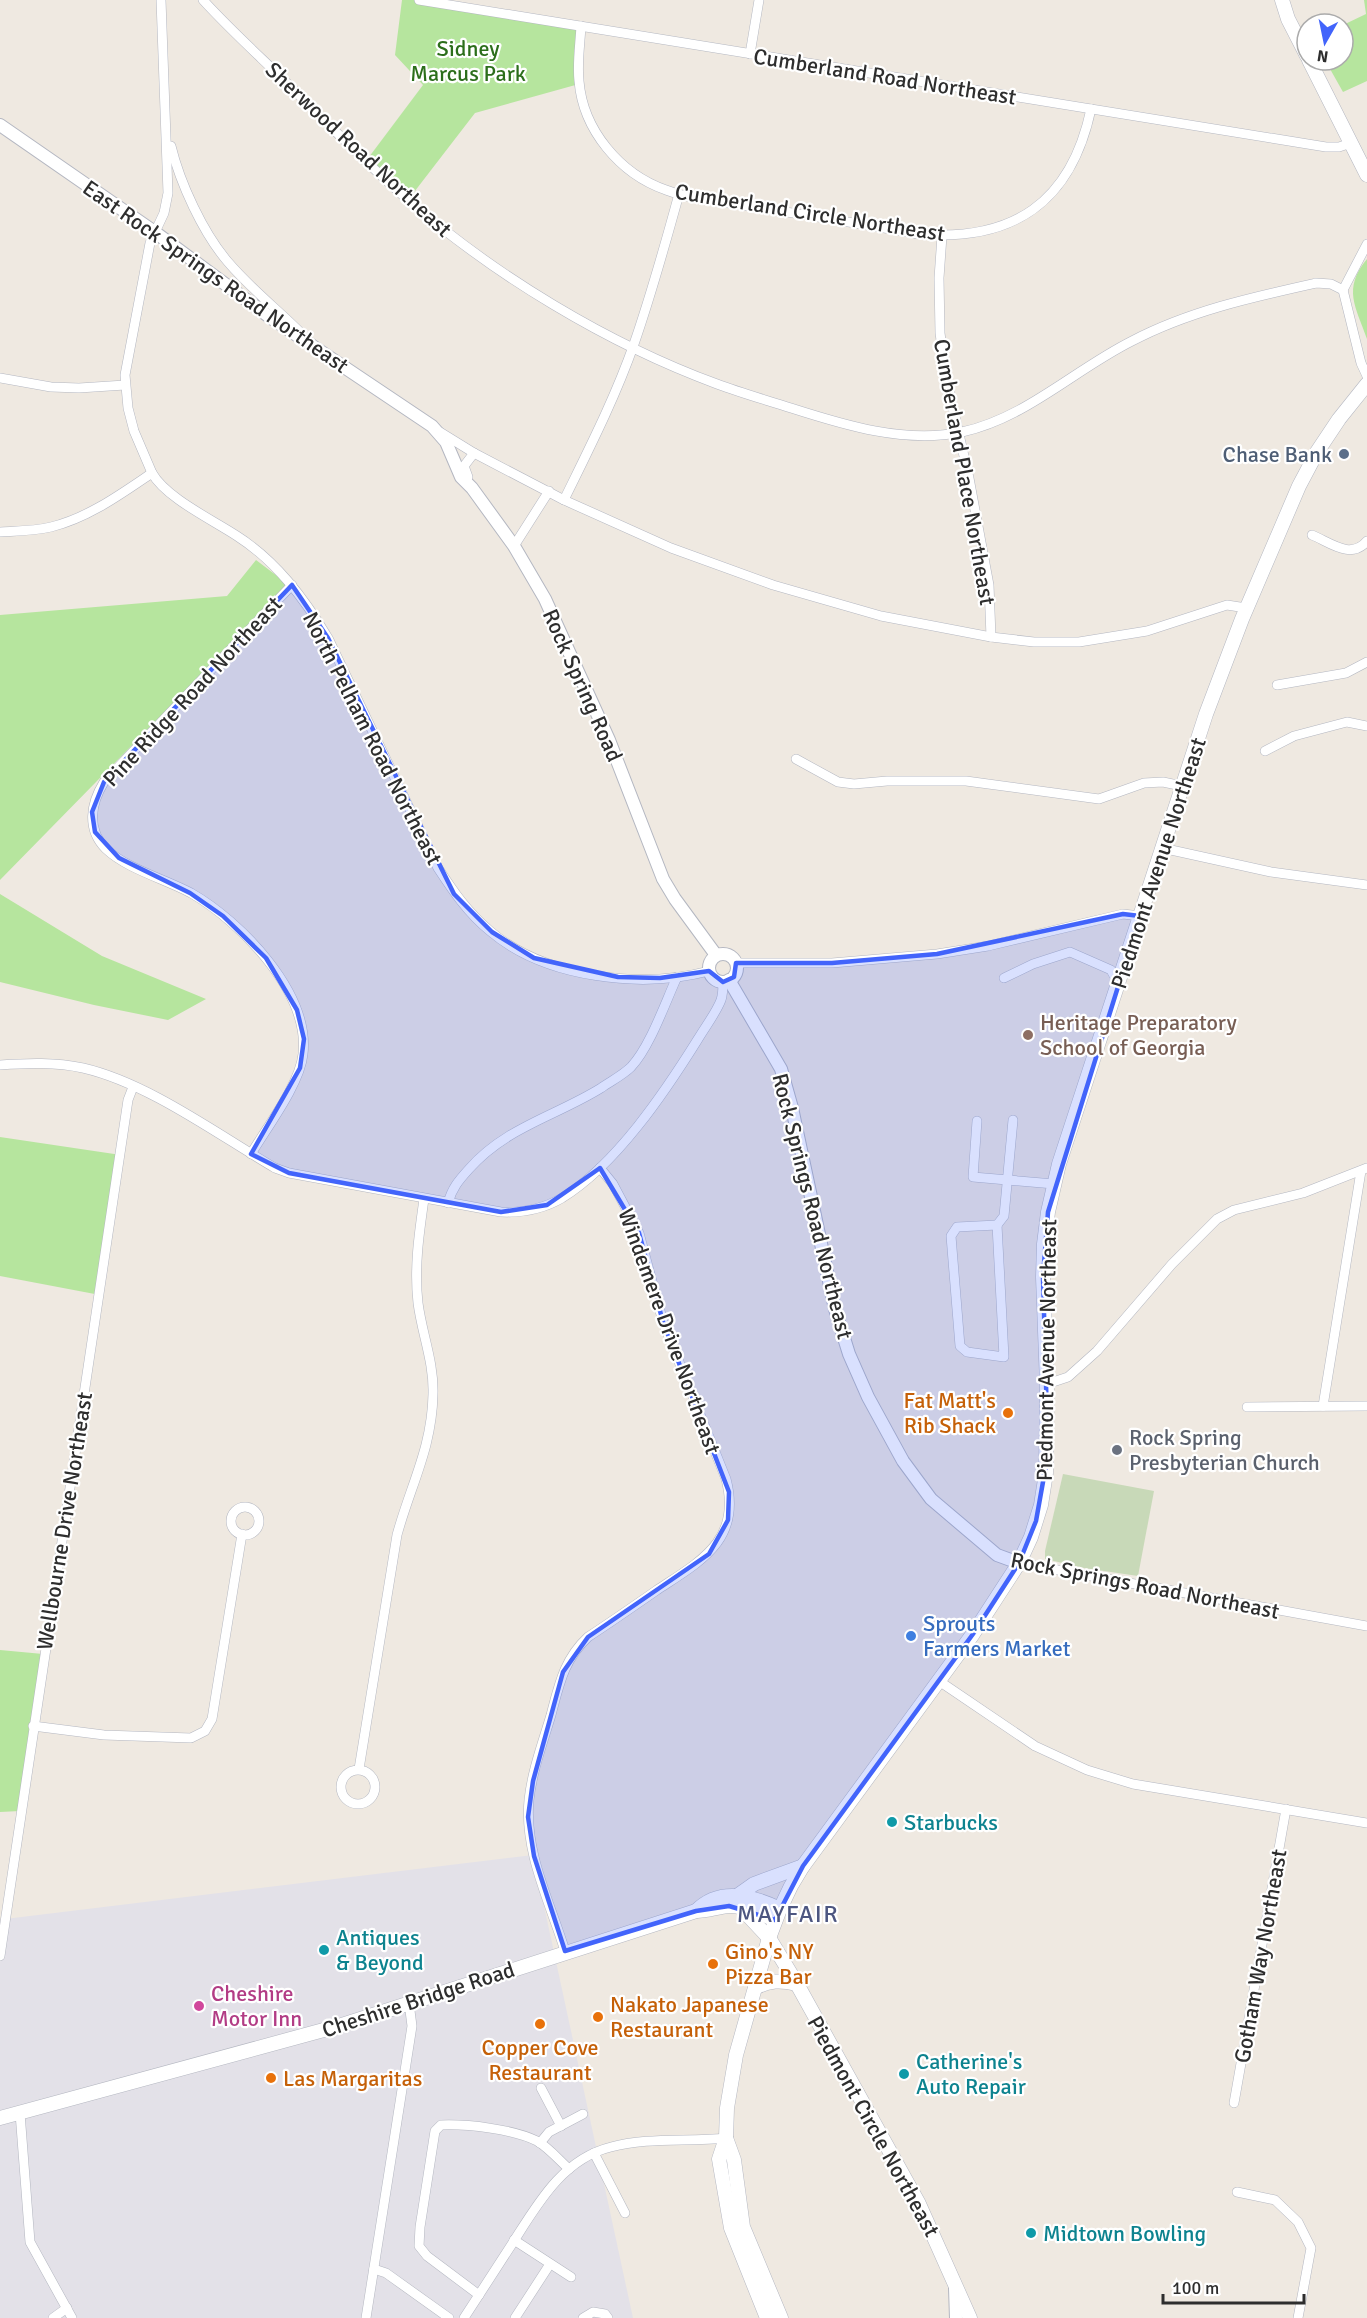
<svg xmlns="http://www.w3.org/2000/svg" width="1367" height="2318" viewBox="0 0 1367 2318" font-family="Signika,sans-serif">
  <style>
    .industrial { fill: #e3e1e8 }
    .green { fill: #b6e59e }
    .cemetery { fill: #c8d9b8 }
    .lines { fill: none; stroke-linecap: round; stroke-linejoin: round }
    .minor-casing { stroke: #b4b7c1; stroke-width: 10 }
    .tertiary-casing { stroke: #b4b7c1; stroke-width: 14 }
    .secondary-casing { stroke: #b4b7c1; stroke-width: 15 }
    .minor { stroke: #fff; stroke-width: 9 }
    .tertiary { stroke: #fff; stroke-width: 12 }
    .secondary { stroke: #fff; stroke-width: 14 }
    .marked { fill: #4264fb; fill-opacity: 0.2; stroke: #4264fb; stroke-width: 4.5; stroke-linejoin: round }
    .service-dot { fill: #5c6f8a; stroke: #fff; stroke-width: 2 }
    .education-dot { fill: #8d6e63; stroke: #fff; stroke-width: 2 }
    .food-dot { fill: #e8710a; stroke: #fff; stroke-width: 2 }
    .worship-dot { fill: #6b7280; stroke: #fff; stroke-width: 2 }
    .shop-dot { fill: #3f7fe0; stroke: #fff; stroke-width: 2 }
    .culture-dot { fill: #0f9aa8; stroke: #fff; stroke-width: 2 }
    .hotel-dot { fill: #d1479c; stroke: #fff; stroke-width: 2 }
    .labels { text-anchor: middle; stroke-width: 4.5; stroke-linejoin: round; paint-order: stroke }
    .park-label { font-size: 22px; fill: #2c6e1b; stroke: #fff }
    .street-label { font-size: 22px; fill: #2e2e2e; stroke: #fff }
    .service-label { font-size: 22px; fill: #4e5e75; stroke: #fff; text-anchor: end }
    .education-label { font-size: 22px; fill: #785e54; stroke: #fff; text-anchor: start }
    .food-label { font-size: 22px; fill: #c56008; stroke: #fff; text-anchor: start }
    .worship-label { font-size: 22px; fill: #5b616d; stroke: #fff; text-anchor: start }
    .shop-label { font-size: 22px; fill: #366cbe; stroke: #fff; text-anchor: start }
    .culture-label { font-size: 22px; fill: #0d838f; stroke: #fff; text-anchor: start }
    .hotel-label { font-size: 22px; fill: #b23c85; stroke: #fff; text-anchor: start }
    .neighbourhood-label { font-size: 24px; letter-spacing: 1.5px; fill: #4d5680; stroke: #fff }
  </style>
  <rect width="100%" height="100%" fill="#efe9e1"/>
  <path class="industrial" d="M533,1855L633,2318H0V1963L5,1919Z"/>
  <g class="green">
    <path d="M402,0H419L581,26L579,84L475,113L408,200L366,161L423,85L395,55Z"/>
    <path d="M1364,0H1367V81L1343,92L1325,60H1343V25L1366,14Z"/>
    <path d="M1367,259V339C1356,307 1342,289 1367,259Z"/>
    <path d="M256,560L289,585L0,880V615L227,596Z"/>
    <path d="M0,894L102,956L206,999L168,1020L94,1005L0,982Z"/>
    <path d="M0,1137L121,1155L100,1295L0,1276Z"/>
    <path d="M0,1650L43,1654L20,1811L0,1812Z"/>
  </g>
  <path class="cemetery" d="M1063,1474L1154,1491L1138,1576L1084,1568L1045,1559V1551Z"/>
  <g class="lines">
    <g class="minor-casing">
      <g id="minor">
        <path d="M161,0L168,193L164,213L150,243L125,375L128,408L134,431L152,473C166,498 213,520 237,536C276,561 304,598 328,638L438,868C453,891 468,913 490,931C545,978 641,989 709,971"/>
        <path d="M203,0C232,32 265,61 295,91C332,128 368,165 407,199C494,275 608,344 717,384C741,393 766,400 791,408C844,425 905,444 962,432C1026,418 1074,370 1132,341C1189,311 1253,297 1316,283L1331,284L1343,290"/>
        <path d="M419,0L1326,147H1339L1351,143"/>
        <path d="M581,26C580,45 577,63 579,81C583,130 620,174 666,190C695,201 729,202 760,208C813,216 866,225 918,234C1013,242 1071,203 1091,109"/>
        <path d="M750,54L759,0"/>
        <path d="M171,146C180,183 203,233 228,262C250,288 277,309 301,333"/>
        <path d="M942,236L939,278L940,333L946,377L969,478L989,585L991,637"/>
        <path d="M1343,290L1361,363L1367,376"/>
        <path d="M1343,290L1367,244"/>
        <path d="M0,378L51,387L79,388L125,385"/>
        <path d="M440,432L474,453L564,500L671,548L773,585L881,616L991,637L1034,642H1079L1147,631L1227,605L1246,608"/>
        <path d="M468,477L464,466L474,453"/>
        <path d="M564,500C589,449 615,398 634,344C651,295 665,245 679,194"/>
        <path d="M0,532C17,531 34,531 51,527C88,518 121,494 152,473"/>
        <path d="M1312,535C1331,543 1351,560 1367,541"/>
        <path d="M514,546L549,491"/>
        <path d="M1277,685L1346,673L1367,662"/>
        <path d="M1265,751L1294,736L1347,722L1367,726"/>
        <path d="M796,759L838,782L854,784L887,781H966L1099,799L1144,783L1163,782L1182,786"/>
        <path d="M1162,848L1271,872L1367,885"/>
        <path d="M736,963H832L937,954L988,946L1123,914L1140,916"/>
        <path d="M1004,978L1033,964L1070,952L1111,970L1118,983"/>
        <path d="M0,1065C28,1063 55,1062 83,1068C148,1083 217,1134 275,1168L289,1173L501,1212C523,1213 543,1209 562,1198C616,1165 665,1092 698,1039C705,1027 716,1013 721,1000C723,994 723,988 723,982"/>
        <path d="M977,1121L973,1177L1054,1184"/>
        <path d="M251,1154C267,1127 300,1084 303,1054C310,992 240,921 191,893C165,879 127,869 106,849C86,829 91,803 104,782L292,585"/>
        <path d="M448,1203C452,1188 459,1180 469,1169C506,1127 556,1116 601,1088C611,1081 623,1075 631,1067C650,1047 665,1003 677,977"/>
        <path d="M997,1225L1004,1357L967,1352L960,1346L951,1236L957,1227Z"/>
        <path d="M997,1225L1004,1216L1013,1120"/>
        <path d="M1047,1384L1068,1377L1097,1351L1172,1264L1217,1219L1234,1210L1303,1193L1367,1168"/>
        <path d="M1323,1406L1361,1171"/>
        <path d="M1247,1407L1367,1406"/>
        <circle cx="245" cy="1521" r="14"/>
        <path d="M1019,1563L1367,1626"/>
        <path d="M939,1681L1035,1746L1087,1770L1133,1784L1367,1823"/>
        <path d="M33,1726L104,1735L191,1738L205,1731L212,1719L242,1534"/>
        <path d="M359,1769L397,1535C411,1484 432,1448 433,1394C434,1362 422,1334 418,1303C414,1268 419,1234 424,1199"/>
        <circle cx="358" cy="1787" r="17"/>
        <path d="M565,1951C550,1902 524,1852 529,1800C532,1771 543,1742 551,1715C559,1685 564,1659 588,1637C611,1622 634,1606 657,1590C701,1561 742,1540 726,1479L663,1322L639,1233L613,1184L600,1168"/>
        <path d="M0,1956L128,1100L133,1087"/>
        <path d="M541,2088L561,2126"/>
        <path d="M1234,2103L1286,1809"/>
        <path d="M20,2113L30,2242L72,2318"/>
        <path d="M540,2143L549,2132L583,2114"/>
        <path d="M594,2153L625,2213"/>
        <path d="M1237,2192L1275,2200L1298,2222L1311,2248L1298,2318"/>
        <path d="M514,2240L571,2277"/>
        <path d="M374,2269L386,2273L449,2318"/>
        <path d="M479,2295L427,2256L419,2246L420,2227L435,2131L441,2125C468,2124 512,2129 537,2141C548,2147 559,2160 569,2169"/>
        <path d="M53,2318L67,2308"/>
        <path d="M366,2318L412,2026L409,2003"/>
        <path d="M464,2318C480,2293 496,2269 512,2244C537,2205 562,2159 611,2147C647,2137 688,2142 726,2138"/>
        <path d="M515,2318L550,2264"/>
        <path d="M583,2318L593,2312L605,2314L608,2318"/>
      </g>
    </g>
    <g class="tertiary-casing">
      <g id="tertiary">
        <path d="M0,125L156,233L271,318L432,426L446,442L461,477L472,488L514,546L545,599L609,740L663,879L675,899L716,955"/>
        <circle cx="723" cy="968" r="14"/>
        <path d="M729,980L781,1069L792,1108L835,1309L849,1354L868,1397L903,1461L931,1499L997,1555L1019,1563"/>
        <path d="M955,2288L956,2318"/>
      </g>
    </g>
    <g class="secondary-casing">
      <g id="secondary">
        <path d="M1282,0L1288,19L1307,56"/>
        <path d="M1309,60L1367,175"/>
        <path d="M737,1896L754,1884L803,1866"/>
        <path d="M741,1908L769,1938L797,1984L919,2204L970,2318"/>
        <path d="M696,1911C719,1887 753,1896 780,1909"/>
        <path d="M755,1988C769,1980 781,1980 797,1984"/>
        <path d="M0,2118L342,2025L696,1911C708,1911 717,1907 729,1906C745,1905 761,1914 775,1920"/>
        <path d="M726,2138L734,2160L743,2227L781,2318"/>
        <path d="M767,2318L731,2228L719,2159L726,2138L727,2108L736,2055L769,1938L780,1909L791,1886L803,1866L973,1634L1019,1563L1031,1537L1041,1505L1046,1473L1047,1384L1043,1277L1044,1244L1048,1212L1059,1164L1206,714L1242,619L1299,486L1317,452L1339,419L1367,384"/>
      </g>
    </g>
    <use href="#minor" class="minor"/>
    <use href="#tertiary" class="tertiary"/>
    <use href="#secondary" class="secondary"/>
  </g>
  <path class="marked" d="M292,585L328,638L454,894L492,932L534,958L618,977L660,978L709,971L723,982L734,977L736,963H832L937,954L1123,914L1140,916L1048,1212L1043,1277L1048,1454L1036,1521L1019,1563L973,1634L803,1866L775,1920L729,1906L696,1911L565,1951L534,1856L528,1817L533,1781L563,1672L588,1637L709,1554L728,1520L729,1492L663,1322L639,1233L600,1168L547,1205L501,1212L289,1173L251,1154L300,1068L304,1039L297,1010L266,958L223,916L190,893L119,858L95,832L92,812L104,782Z"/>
  <circle class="service-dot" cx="1344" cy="454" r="6"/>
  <circle class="education-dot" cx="1028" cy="1035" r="6"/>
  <g class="food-dot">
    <circle cx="1008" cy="1413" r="6"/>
    <circle cx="713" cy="1964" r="6"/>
    <circle cx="598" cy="2017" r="6"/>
    <circle cx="540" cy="2024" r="6"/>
    <circle cx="271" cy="2078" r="6"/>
  </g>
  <circle class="worship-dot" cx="1117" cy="1450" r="6"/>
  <circle class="shop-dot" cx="911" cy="1636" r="6"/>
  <g class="culture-dot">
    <circle cx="892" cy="1822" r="6"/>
    <circle cx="324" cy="1950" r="6"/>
    <circle cx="904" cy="2074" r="6"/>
    <circle cx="1031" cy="2233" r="6"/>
  </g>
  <circle class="hotel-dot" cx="199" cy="2006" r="6"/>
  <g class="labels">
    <g class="park-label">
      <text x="468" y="56">Sidney<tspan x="468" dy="25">Marcus Park</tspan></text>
    </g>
    <g class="street-label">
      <text transform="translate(885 76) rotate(9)" y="8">Cumberland Road Northeast</text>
      <text transform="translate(359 149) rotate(43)" y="8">Sherwood Road Northeast</text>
      <text transform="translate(810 212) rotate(9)" y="8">Cumberland Circle Northeast</text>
      <text transform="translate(216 276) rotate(35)" y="8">East Rock Springs Road Northeast</text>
      <text transform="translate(965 472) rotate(80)" y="8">Cumberland Place Northeast</text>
      <text transform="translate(583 685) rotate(66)" y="8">Rock Spring Road</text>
      <text transform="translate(192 691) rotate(-47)" y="8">Pine Ridge Road Northeast</text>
      <text transform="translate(373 738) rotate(63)" y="8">North Pelham Road Northeast</text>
      <text transform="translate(1158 863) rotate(-72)" y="8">Piedmont Avenue Northeast</text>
      <text transform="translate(813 1206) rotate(76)" y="8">Rock Springs Road Northeast</text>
      <text transform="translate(670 1331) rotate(70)" y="8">Windemere Drive Northeast</text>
      <text transform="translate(1046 1350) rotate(-89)" y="8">Piedmont Avenue Northeast</text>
      <text transform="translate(64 1521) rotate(-81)" y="8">Wellbourne Drive Northeast</text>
      <text transform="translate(1145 1585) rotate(11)" y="8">Rock Springs Road Northeast</text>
      <text transform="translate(1260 1956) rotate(-80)" y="8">Gotham Way Northeast</text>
      <text transform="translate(418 1999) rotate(-18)" y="8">Cheshire Bridge Road</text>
      <text transform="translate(874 2126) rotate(61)" y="8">Piedmont Circle Northeast</text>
    </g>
    <g class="service-label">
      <text x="1332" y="462">Chase Bank</text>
    </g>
    <g class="education-label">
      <text x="1040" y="1030">Heritage Preparatory<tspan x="1040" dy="25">School of Georgia</tspan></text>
    </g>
    <g class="food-label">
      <text x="996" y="1408" text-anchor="end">Fat Matt's<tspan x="996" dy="25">Rib Shack</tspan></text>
      <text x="725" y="1959">Gino's NY<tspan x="725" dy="25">Pizza Bar</tspan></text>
      <text x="610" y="2012">Nakato Japanese<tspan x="610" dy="25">Restaurant</tspan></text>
      <text x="540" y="2055" text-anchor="middle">Copper Cove<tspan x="540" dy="25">Restaurant</tspan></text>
      <text x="283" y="2086">Las Margaritas</text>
    </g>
    <g class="worship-label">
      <text x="1129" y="1445">Rock Spring<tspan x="1129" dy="25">Presbyterian Church</tspan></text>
    </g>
    <g class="shop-label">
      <text x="923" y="1631">Sprouts<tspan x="923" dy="25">Farmers Market</tspan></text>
    </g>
    <g class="culture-label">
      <text x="904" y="1830">Starbucks</text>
      <text x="336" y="1945">Antiques<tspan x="336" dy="25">&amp; Beyond</tspan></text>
      <text x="916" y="2069">Catherine's<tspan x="916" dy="25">Auto Repair</tspan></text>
      <text x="1043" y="2241">Midtown Bowling</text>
    </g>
    <g class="hotel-label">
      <text x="211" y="2001">Cheshire<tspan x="211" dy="25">Motor Inn</tspan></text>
    </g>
    <g class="neighbourhood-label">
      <text x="788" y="1922">MAYFAIR</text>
    </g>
  </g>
  <g transform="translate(1325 42) rotate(189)"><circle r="28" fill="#ffffff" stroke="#ababab" stroke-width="1.5"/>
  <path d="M0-4.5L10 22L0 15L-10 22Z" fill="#4264fb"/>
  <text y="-9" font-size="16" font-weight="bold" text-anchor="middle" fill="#2e2e2e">N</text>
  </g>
  <path d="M1163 2294v9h141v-9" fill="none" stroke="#2e2e2e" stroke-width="3"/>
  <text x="1172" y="2294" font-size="18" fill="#2e2e2e" stroke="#ffffff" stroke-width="4.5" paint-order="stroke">100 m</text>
</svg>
